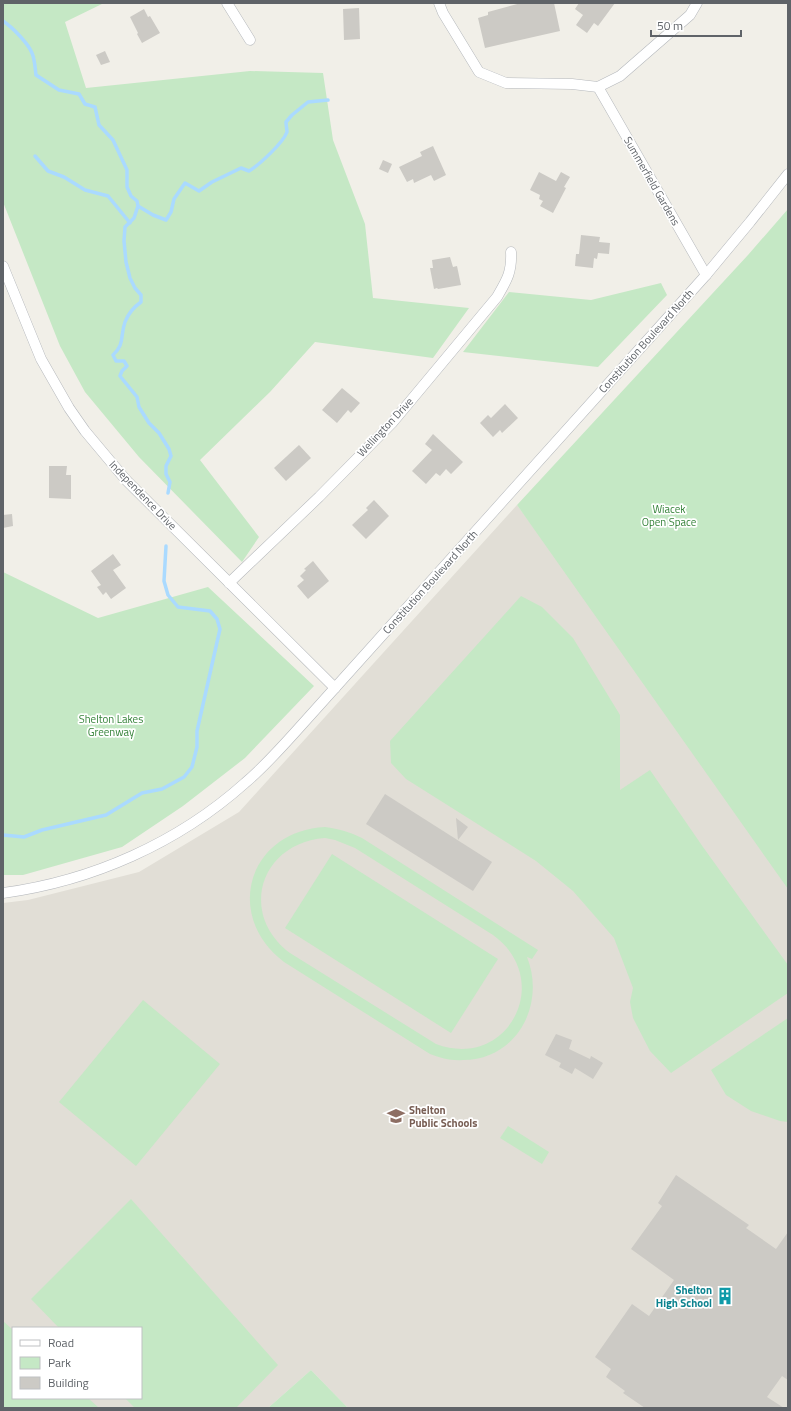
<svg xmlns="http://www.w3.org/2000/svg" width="791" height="1411" viewBox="0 0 791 1411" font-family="'Titillium Web',sans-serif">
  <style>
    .education { fill: #e1ded6; fill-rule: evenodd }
    .green { fill: #c5e8c5; fill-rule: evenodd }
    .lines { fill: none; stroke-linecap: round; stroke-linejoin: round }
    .stream { stroke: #aadaff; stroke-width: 3.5 }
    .building { fill: #cccac5 }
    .street-casing { stroke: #b5b8bc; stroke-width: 11 }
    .street { stroke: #fff; stroke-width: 10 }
    .labels { text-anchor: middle; stroke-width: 3.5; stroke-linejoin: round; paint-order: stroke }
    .street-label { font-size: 11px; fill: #5f6368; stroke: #fff }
    .park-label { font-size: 11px; fill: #348238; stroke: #fff }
    .education-label { font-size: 11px; font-weight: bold; fill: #785e54; stroke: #fff; text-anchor: start }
    .culture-label { font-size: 11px; font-weight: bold; fill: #0d838f; stroke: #fff; text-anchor: end }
  </style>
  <rect width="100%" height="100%" fill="#f1efe8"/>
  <path class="education" d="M517,505L727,789L788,878V1408H348L311,1370L268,1408H3V903L28,900L139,872L239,812ZM13,1328H141V1398H13Z"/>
  <g class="green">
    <path d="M3,3H104L65,22L86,88L250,71L323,73L333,140L365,224L373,298L469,308L433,358L315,342L270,392L200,460L259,537L242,562L139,457L85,392L60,346L3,202Z"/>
    <path d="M788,209V889L517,505L748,255Z"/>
    <path d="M661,283L667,295L598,367L463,352L509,292L591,300Z"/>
    <path d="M3,572L98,618L208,587L314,686L245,758L183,806L122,847L23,875H3Z"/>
    <path d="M521,596L542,607L573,638L620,715V790L650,770L703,847L788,965V993L671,1073L650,1051L633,1018L630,1002L633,988L614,938L573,891L536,861L406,779L391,763L390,741Z"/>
    <path d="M325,827C339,829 350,832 362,838L538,950L532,959L527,957C546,1004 517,1060 463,1060C451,1061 441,1058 430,1054L284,962C223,916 248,831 325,827ZM325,838L335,840L355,848L493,935C555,980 508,1071 436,1044L290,953C238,914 260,843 325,838Z"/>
    <path d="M332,854L498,959L451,1033L285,928Z"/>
    <path d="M143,1000L220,1064L136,1166L59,1102Z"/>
    <path d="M788,1018V1122L780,1121L751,1111L726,1095L711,1070Z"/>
    <path d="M508,1126L549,1152L542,1164L500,1138Z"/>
    <path d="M131,1199L278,1365L236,1408H135L125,1398H141V1328H59L31,1299Z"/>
    <path d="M3,1321L13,1330V1398H88L99,1408H3Z"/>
    <path d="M311,1370L348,1408H268Z"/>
  </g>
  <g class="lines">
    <g class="stream">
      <path d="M3,21C12,27 28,43 32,53C35,60 35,68 36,75L59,90L79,94L85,104L95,107L99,125L113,140L127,170V187L131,196L137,201L138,206L134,218L125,227L124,241L126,262L130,278L135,288L141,295V302C134,307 128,314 125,322C120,336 125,344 113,355L116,361H124L127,366L122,371L120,376L137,397L139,407L149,423L159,433L169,449L171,456L166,466V474L170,482L168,493"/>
      <path d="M35,156L48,171L64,177L85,190L108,196L130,223"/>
      <path d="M138,206L153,215L166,220L171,212L174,199L185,183L199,191L212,182L241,168L249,171C259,165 283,143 287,132C287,129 286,125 286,122L292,115L308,102L328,100"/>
      <path d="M3,835L24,837L42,830L106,815L142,793L162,789L184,777L192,767L197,747V731L220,629L217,619L210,611L178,607L168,595L164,581L166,546"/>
    </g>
  </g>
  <g class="building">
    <path d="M521,3H554L560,31L485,48L478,18L488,15V12Z"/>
    <path d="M579,3H615L598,26L594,23L587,33L576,25L583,15L575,9Z"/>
    <path d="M359,8L360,39L344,40L343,9Z"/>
    <path d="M144,9L148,17L150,16L160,33L142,43L137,34L138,33L130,17Z"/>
    <path d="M105,51L110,62L101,65L96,55Z"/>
    <path d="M433,146L446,175L434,181L431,175L414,183L413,179L407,182L399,167L422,156L420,152Z"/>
    <path d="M383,160L392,164L388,173L379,169Z"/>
    <path d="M539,172L556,181L561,172L570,177L564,187L566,188L553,213L540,206L543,201L539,199L540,195L530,190Z"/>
    <path d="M581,235L600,237L599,242L610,243L609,254L598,253L597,259L594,258L593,268L575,266L576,254H579Z"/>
    <path d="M450,257L453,267L457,266L461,285L438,289L437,288L434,289L430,268H433L432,260Z"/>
    <path d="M342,388L360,403L351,413L348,410L337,423L322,410Z"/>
    <path d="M505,404L518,418L502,433L500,430L493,437L480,423L488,415L491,418Z"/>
    <path d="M433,434L463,462L451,474L446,469L440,476L436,473L426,484L412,471L432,450L425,444Z"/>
    <path d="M299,445L311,458L286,481L274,468Z"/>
    <path d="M49,466H67L66,475H71V499L49,498Z"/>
    <path d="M374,500L389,516L366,539L352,525L368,510L366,508Z"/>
    <path d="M12,514L13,526L3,528V515Z"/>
    <path d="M113,554L121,565L113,570L126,588L111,599L106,592L103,595L97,587L101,585L91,571Z"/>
    <path d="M313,561L329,581L308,599L297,586L304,580L300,576L306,570L304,569Z"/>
    <path d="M385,794L492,862L473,891L366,824Z"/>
    <path d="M456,818L468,827L458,840Z"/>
    <path d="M556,1034L572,1040L569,1049L590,1059L591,1056L603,1063L593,1079L575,1068L572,1074L559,1067L561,1063L545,1055Z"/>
    <path d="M676,1175L749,1225L746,1228L776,1249L788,1232V1380L782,1376L767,1397L784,1408H645L623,1393L625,1391L606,1377L611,1369L595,1357L632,1304L649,1316L674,1280L631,1249L662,1206L658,1203Z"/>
  </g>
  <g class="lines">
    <g class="street-casing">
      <g id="street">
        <path d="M227,3L250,40"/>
        <path d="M439,3L443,13L479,72L506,83L572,84L598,87L620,76L690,15L697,3"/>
        <path d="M598,87L706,275"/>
        <path d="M3,266L41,359L69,408L85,431L126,480L335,688"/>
        <path d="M229,583L319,497L392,423L497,297C507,280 512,272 511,252"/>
        <path d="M3,893C92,881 178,843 245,783C264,767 281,748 298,729L706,275L750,222L788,174"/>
      </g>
    </g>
    <use href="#street" class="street"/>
  </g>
  <defs>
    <g id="school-bare" transform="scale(1.38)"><path d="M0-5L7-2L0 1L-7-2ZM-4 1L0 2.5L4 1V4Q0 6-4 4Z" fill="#8d6e63" stroke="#fff" stroke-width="2.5" paint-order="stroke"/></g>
    <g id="building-bare" transform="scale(1.38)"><path d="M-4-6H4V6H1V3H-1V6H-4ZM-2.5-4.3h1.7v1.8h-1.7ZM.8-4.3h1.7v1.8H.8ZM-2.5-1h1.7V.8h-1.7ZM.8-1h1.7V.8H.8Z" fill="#0f9aa8" stroke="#fff" stroke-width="2.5" paint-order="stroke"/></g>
  </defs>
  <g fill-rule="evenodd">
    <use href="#school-bare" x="396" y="1116"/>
    <use href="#building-bare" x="725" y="1296"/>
  </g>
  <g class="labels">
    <g class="street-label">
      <text transform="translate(652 181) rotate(60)" y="4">Summerfield Gardens</text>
      <text transform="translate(646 341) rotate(-48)" y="4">Constitution Boulevard North</text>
      <text transform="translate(385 427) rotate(-47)" y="4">Wellington Drive</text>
      <text transform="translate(143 495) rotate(46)" y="4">Independence Drive</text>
      <text transform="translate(430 582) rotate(-48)" y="4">Constitution Boulevard North</text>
    </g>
    <g class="park-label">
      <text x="669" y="513">Wiacek<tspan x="669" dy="13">Open Space</tspan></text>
      <text x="111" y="723">Shelton Lakes<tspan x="111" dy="13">Greenway</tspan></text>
    </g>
    <g class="education-label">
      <text x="409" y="1114">Shelton<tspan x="409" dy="13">Public Schools</tspan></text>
    </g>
    <g class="culture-label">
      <text x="712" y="1294">Shelton<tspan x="712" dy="13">High School</tspan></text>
    </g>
  </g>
  <rect width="791" height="1411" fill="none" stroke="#5f6368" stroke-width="8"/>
  <rect x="12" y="1327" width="130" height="72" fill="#ffffff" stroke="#bfc1c3"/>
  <rect x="20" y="1340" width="20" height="6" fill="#ffffff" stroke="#bfc1c3"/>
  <text x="48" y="1347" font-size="12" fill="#5f6368">Road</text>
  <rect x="20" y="1357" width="20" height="12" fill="#c5e8c5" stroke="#bfc1c3"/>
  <text x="48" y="1367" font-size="12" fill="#5f6368">Park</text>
  <rect x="20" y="1377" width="20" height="12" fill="#cccac5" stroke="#bfc1c3"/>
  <text x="48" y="1387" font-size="12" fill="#5f6368">Building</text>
  <path d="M651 30v6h90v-6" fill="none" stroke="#5f6368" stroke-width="2"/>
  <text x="657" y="30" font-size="12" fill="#5f6368" stroke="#ffffff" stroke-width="3" paint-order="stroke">50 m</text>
</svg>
